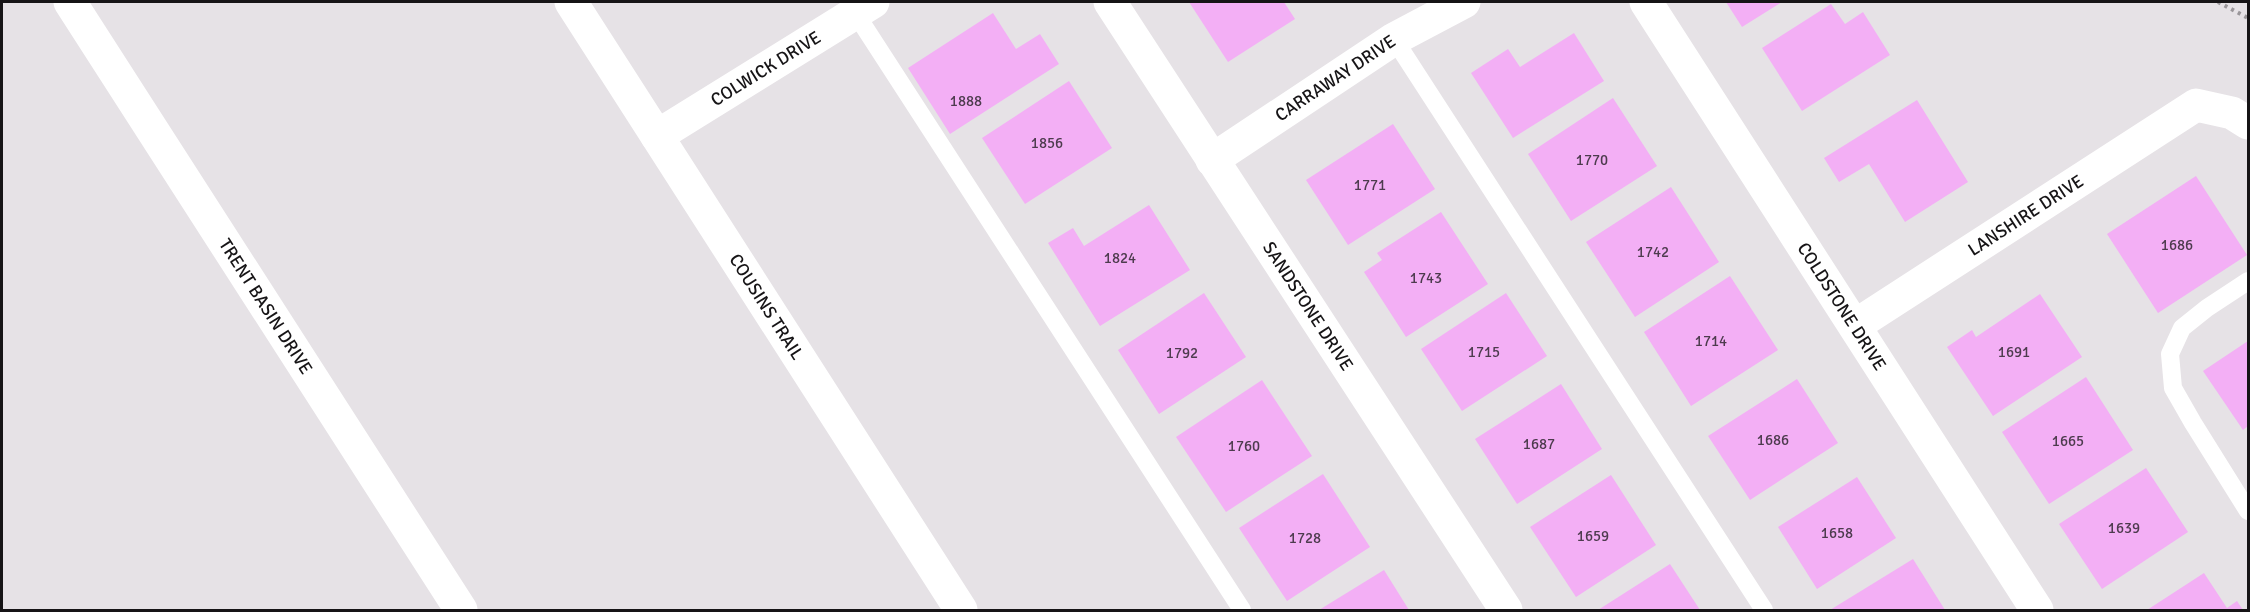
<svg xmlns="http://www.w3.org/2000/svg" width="2250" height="612" viewBox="0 0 2250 612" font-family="Signika,sans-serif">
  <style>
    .building { fill: #f3aff5 }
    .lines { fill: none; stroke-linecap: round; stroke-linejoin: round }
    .path { stroke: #9a969a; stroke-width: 4; stroke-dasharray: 3 4.5; stroke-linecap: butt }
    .service { stroke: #fff; stroke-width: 18 }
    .minor { stroke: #fff; stroke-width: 33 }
    .labels { text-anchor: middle; stroke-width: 5; stroke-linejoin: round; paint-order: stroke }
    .number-label { font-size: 15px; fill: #4d3b4e }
    .street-label { font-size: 18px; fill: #161416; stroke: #f3eff3 }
  </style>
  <rect width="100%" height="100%" fill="#e6e2e6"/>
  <g class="building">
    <path d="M1189,2H1284L1295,19L1228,62Z"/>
    <path d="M1726,2H1782L1742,27Z"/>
    <path d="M1831,4L1845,24L1863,12L1890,55L1802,111L1762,48Z"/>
    <path d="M993,13L1016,49L1040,34L1059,64L950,134L908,68Z"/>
    <path d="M1574,33L1604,81L1513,138L1471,73L1508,49L1520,67Z"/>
    <path d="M1069,81L1112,148L1025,204L982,138Z"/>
    <path d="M1613,98L1657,166L1571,221L1528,154Z"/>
    <path d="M1917,100L1968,182L1905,222L1869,164L1839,182L1824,158Z"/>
    <path d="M1393,124L1435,189L1348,245L1306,180Z"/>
    <path d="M2196,176L2247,255L2158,313L2107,234Z"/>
    <path d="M1671,187L1719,262L1635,317L1586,242Z"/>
    <path d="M1149,205L1190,270L1100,326L1048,243L1073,228L1084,246Z"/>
    <path d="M1441,212L1488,284L1406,337L1364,272L1382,260L1377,253Z"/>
    <path d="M1730,276L1778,350L1691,406L1644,332Z"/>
    <path d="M1204,293L1246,357L1159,414L1118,350Z"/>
    <path d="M1506,293L1547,356L1462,411L1421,349Z"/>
    <path d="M2040,294L2082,357L1993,416L1947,347L1972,330L1976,337Z"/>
    <path d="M2248,341V426L2243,430L2203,371Z"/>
    <path d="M2086,377L2133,450L2049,504L2002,432Z"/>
    <path d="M1797,379L1838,443L1750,500L1708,436Z"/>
    <path d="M1262,380L1312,456L1226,512L1176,437Z"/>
    <path d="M1561,384L1602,449L1517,504L1475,439Z"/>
    <path d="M2146,468L2188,532L2102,589L2059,524Z"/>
    <path d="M1323,474L1370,547L1287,601L1239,528Z"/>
    <path d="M1611,475L1656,545L1576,597L1530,527Z"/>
    <path d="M1857,477L1896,538L1817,589L1778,527Z"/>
    <path d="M1913,559L1945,610H1830Z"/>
    <path d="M1670,564L1700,610H1598Z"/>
    <path d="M1384,570L1409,610H1319Z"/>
    <path d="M2204,573L2227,608L2237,601L2243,610H2147Z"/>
  </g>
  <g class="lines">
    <path class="path" d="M2218,2L2248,18"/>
    <g class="service">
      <path d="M852,8L1242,610"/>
      <path d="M1394,39L1764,610"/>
      <path d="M2248,281L2207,308L2182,328L2170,354L2173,388L2193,423L2248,511"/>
    </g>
    <g class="minor">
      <path id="s1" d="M70,2L461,610"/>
      <path id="s2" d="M571,2L961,610"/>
      <path id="s3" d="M1110,2L1506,610"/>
      <path id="s4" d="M1646,2L2037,610"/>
      <path id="s5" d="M657,136L873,2"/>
      <path id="s6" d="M1212,160L1394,39L1464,2"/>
      <path id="s7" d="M1856,325L2196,105L2232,113L2248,123"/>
    </g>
  </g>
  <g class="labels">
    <g class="number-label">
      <text x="966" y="106">1888</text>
      <text x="1047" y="148">1856</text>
      <text x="1592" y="165">1770</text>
      <text x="1370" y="190">1771</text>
      <text x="2177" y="250">1686</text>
      <text x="1653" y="257">1742</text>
      <text x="1120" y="263">1824</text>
      <text x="1426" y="283">1743</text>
      <text x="1711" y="346">1714</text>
      <text x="1484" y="357">1715</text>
      <text x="2014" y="357">1691</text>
      <text x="1182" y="358">1792</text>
      <text x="1773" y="445">1686</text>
      <text x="2068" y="446">1665</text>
      <text x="1539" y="449">1687</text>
      <text x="1244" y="451">1760</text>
      <text x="2124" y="533">1639</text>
      <text x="1837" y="538">1658</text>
      <text x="1593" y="541">1659</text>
      <text x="1305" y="543">1728</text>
    </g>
    <g class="street-label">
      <text dy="6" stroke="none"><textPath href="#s5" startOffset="128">COLWICK DRIVE</textPath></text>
      <text dy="6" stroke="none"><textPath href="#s6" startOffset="148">CARRAWAY DRIVE</textPath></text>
      <text dy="6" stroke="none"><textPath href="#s7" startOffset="202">LANSHIRE DRIVE</textPath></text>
      <text dy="6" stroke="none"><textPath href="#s1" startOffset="362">TRENT BASIN DRIVE</textPath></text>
      <text dy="6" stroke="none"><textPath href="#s2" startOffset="362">COUSINS TRAIL</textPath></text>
      <text dy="6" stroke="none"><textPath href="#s3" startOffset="363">SANDSTONE DRIVE</textPath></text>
      <text dy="6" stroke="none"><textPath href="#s4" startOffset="362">COLDSTONE DRIVE</textPath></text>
    </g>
  </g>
  <rect width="2250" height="612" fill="none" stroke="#161416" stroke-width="6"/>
</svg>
